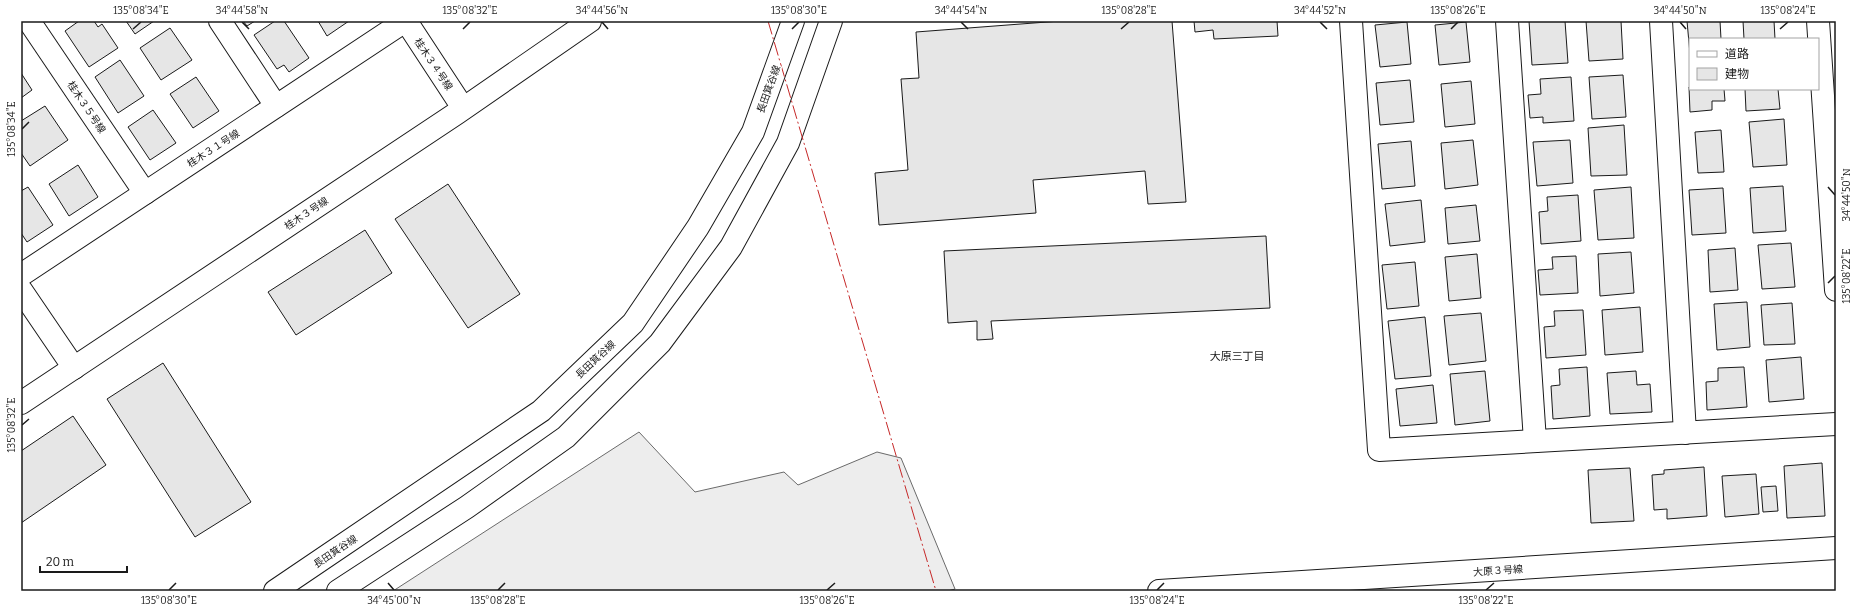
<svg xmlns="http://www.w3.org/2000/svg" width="1857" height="612" viewBox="0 0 1857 612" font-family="Bitter,'Noto Sans JP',serif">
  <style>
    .built { fill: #ededed; stroke: #6a6a6a }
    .building { fill: #e6e6e6; stroke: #1a1a1a }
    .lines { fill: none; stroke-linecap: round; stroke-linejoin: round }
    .street-casing { stroke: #1a1a1a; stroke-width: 24 }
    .secondary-casing { stroke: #1a1a1a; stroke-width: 24 }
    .street { stroke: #fff; stroke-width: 22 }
    .secondary { stroke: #fff; stroke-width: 22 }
    .power { stroke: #c62828; stroke-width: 1; stroke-dasharray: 14 3 2 3; stroke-linecap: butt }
    .ticks { fill: none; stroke: #1a1a1a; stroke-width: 1.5 }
    .labels { text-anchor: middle; stroke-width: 3; stroke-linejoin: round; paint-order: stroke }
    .street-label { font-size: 10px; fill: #1a1a1a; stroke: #fff }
    .neighbourhood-label { font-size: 11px; fill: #1a1a1a; stroke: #fff }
    .neatline { fill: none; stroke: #1a1a1a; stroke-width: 1.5 }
    .ticks-label { font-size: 10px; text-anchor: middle; fill: #1a1a1a }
  </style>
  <rect width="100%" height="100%" fill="#fff"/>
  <path class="built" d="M639,432L695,492L784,472L798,485L877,452L901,458L955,589L948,591H393Z"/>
  <g class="building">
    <path d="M79,21H94L98,27L102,24L118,48L89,67L65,31Z"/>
    <path d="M126,21H154L135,34Z"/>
    <path d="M243,21H255L247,26Z"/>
    <path d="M275,21H284L309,58L289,72L284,65L277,69L254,35Z"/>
    <path d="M318,21H349L327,36Z"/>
    <path d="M1060,21H1172L1186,202L1148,204L1145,171L1033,180L1036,213L879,225L875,173L908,170L901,79L919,78L916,32Z"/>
    <path d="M1194,21H1277L1278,36L1214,39L1213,30L1195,32Z"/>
    <path d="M1529,21H1565L1568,63L1532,65Z"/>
    <path d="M1586,21H1621L1623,59L1589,61Z"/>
    <path d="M1687,21H1720L1721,39H1690V54Z"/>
    <path d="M1743,21H1774L1775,39H1744Z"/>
    <path d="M1407,22L1411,64L1380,67L1375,25Z"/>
    <path d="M1466,22L1470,62L1439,65L1435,25Z"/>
    <path d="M170,28L192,60L161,80L140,48Z"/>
    <path d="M120,60L144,96L118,113L95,77Z"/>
    <path d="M21,73L32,90L21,98Z"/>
    <path d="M1623,75L1626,117L1592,119L1589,77Z"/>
    <path d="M196,77L219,111L193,128L170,94Z"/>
    <path d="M1571,77L1574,121L1543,123V117L1530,118L1528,95L1541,94L1540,79Z"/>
    <path d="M1410,80L1414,122L1380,125L1376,83Z"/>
    <path d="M1471,81L1475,124L1445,127L1441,84Z"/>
    <path d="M1689,87L1690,89H1724L1725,101H1712V110L1690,112Z"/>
    <path d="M1745,89H1778L1780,109L1746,111Z"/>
    <path d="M45,106L68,140L30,166L21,153V121Z"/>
    <path d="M153,110L176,143L150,160L128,127Z"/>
    <path d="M1784,119L1787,165L1753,167L1749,122Z"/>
    <path d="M1624,125L1627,175L1591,176L1588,128Z"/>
    <path d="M1721,130L1724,172L1698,173L1695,132Z"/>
    <path d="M1473,140L1478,185L1445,189L1441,143Z"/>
    <path d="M1570,140L1573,183L1537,186L1533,142Z"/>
    <path d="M1411,141L1415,186L1382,189L1378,144Z"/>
    <path d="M78,165L98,197L69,216L49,184Z"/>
    <path d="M448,184L520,294L468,328L395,219Z"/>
    <path d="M1783,186L1786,231L1753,233L1750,188Z"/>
    <path d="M28,187L53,225L27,242L21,233V191Z"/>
    <path d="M1631,187L1634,238L1598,240L1594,190Z"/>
    <path d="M1723,188L1726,233L1692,235L1689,190Z"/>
    <path d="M1578,195L1581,241L1541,244L1539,212L1548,211L1547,197Z"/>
    <path d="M1421,200L1425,242L1390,246L1385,204Z"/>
    <path d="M1476,205L1480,241L1448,244L1445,208Z"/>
    <path d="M365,230L392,273L296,335L268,292Z"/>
    <path d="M1266,236L1270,308L991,321L993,339L977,340V321L948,323L944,251Z"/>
    <path d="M1791,243L1795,287L1762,289L1758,245Z"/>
    <path d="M1735,248L1738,290L1710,292L1708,250Z"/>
    <path d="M1631,252L1634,293L1600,296L1598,254Z"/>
    <path d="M1477,254L1481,298L1449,301L1445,257Z"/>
    <path d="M1576,256L1578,293L1540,295L1538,270L1553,269L1552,257Z"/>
    <path d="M1415,262L1419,306L1387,309L1382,265Z"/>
    <path d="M1747,302L1750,347L1717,350L1714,304Z"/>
    <path d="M1792,303L1795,344L1764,345L1761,305Z"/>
    <path d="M1640,307L1643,352L1605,355L1602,310Z"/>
    <path d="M1583,310L1586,355L1546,358L1544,327L1555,326L1554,311Z"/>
    <path d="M1481,313L1486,361L1449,365L1444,316Z"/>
    <path d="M1425,317L1431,376L1395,379L1388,321Z"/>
    <path d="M1801,357L1804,399L1769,402L1766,360Z"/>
    <path d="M163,363L251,502L195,537L107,399Z"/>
    <path d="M1587,367L1590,416L1553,419L1551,386L1560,385L1559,369Z"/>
    <path d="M1744,367L1747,407L1707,410L1706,382L1718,381V368Z"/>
    <path d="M1485,371L1490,421L1455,425L1450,374Z"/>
    <path d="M1636,371L1637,385L1650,384L1652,412L1610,414L1607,373Z"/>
    <path d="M1433,385L1437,423L1400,426L1396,389Z"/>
    <path d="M73,416L106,465L21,523V451Z"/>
    <path d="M1822,463L1825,516L1787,518L1784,466Z"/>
    <path d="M1704,467L1707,516L1667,519V509L1654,510L1652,475L1664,474V470Z"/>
    <path d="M1630,468L1634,521L1591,523L1588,470Z"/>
    <path d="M1756,474L1759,514L1725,517L1722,476Z"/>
    <path d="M1776,486L1778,511L1763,512L1761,487Z"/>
  </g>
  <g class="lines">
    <g class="street-casing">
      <g id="street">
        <path d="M29,21L145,193"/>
        <path d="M220,21L276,106"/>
        <path d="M406,21L463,108"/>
        <path d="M1351,21L1379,450L1836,424"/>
        <path d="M1507,21L1535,441"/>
        <path d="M1661,21L1685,433"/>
        <path d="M1818,21L1836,290"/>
        <path d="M21,275L405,21"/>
        <path d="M21,290L74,368"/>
        <path d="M1159,591L1836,548"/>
      </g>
    </g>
    <g class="secondary-casing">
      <g id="secondary">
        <path d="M21,403L457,113L590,21"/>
        <path d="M275,591L541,411L633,323L698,227L753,132L793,21"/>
        <path d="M338,591L467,507L566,437L660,343L731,247L788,143L831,21"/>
      </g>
    </g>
    <use href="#street" class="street"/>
    <use href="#secondary" class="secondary"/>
    <path class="power" d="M768,21L936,591"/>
  </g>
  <path class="ticks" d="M242,22L249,29M602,22L608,29M961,22L968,29M1320,22L1327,29M1680,22L1686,29M133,29L141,22M463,29L470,22M792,29L799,22M1121,29L1129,22M1451,29L1458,22M1780,29L1788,22M22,129L29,122M1828,187L1835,195M1828,283L1835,276M22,425L29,419M388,583L394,590M169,590L176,583M498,590L505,583M827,590L835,583M1157,590L1164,583M1486,590L1494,583"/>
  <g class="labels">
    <g class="street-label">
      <text transform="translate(434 64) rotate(56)" y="4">桂木３４号線</text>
      <text transform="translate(768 89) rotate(-70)" y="4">長田箕谷線</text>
      <text transform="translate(87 107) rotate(56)" y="4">桂木３５号線</text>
      <text transform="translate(213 148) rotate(-33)" y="4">桂木３１号線</text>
      <text transform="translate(306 213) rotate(-34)" y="4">桂木３号線</text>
      <text transform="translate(595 359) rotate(-43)" y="4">長田箕谷線</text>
      <text transform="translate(335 551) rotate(-34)" y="4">長田箕谷線</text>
      <text transform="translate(1498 570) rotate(-4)" y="4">大原３号線</text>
    </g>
    <g class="neighbourhood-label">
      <text x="1237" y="360">大原三丁目</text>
    </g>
  </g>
  <rect width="1857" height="612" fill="none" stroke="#ffffff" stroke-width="44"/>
  <rect x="1689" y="38" width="130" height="52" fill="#ffffff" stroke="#a3a3a3"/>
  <rect x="1697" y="51" width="20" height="6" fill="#ffffff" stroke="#a3a3a3"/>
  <text x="1725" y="58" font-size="12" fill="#1a1a1a">道路</text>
  <rect x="1697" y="68" width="20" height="12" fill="#e6e6e6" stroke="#a3a3a3"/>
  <text x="1725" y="78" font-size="12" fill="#1a1a1a">建物</text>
  <path d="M40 566v6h87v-6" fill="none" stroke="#1a1a1a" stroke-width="2"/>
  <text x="46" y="566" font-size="12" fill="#1a1a1a" stroke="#ffffff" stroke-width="3" paint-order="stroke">20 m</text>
  <rect x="22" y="22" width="1813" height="568" class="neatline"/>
  <g class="ticks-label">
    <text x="141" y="14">135°08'34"E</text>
    <text x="242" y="14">34°44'58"N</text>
    <text x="470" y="14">135°08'32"E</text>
    <text x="602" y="14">34°44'56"N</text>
    <text x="799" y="14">135°08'30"E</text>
    <text x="961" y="14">34°44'54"N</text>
    <text x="1129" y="14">135°08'28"E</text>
    <text x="1320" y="14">34°44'52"N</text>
    <text x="1458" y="14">135°08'26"E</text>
    <text x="1680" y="14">34°44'50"N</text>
    <text x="1788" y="14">135°08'24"E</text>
    <text transform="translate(11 129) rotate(-90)" y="4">135°08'34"E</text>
    <text transform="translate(1846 195) rotate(-90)" y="4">34°44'50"N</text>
    <text transform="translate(1846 276) rotate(-90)" y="4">135°08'22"E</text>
    <text transform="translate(11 425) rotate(-90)" y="4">135°08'32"E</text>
    <text x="169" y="604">135°08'30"E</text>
    <text x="394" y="604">34°45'00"N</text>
    <text x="498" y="604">135°08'28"E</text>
    <text x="827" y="604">135°08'26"E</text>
    <text x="1157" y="604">135°08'24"E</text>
    <text x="1486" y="604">135°08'22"E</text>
  </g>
</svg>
